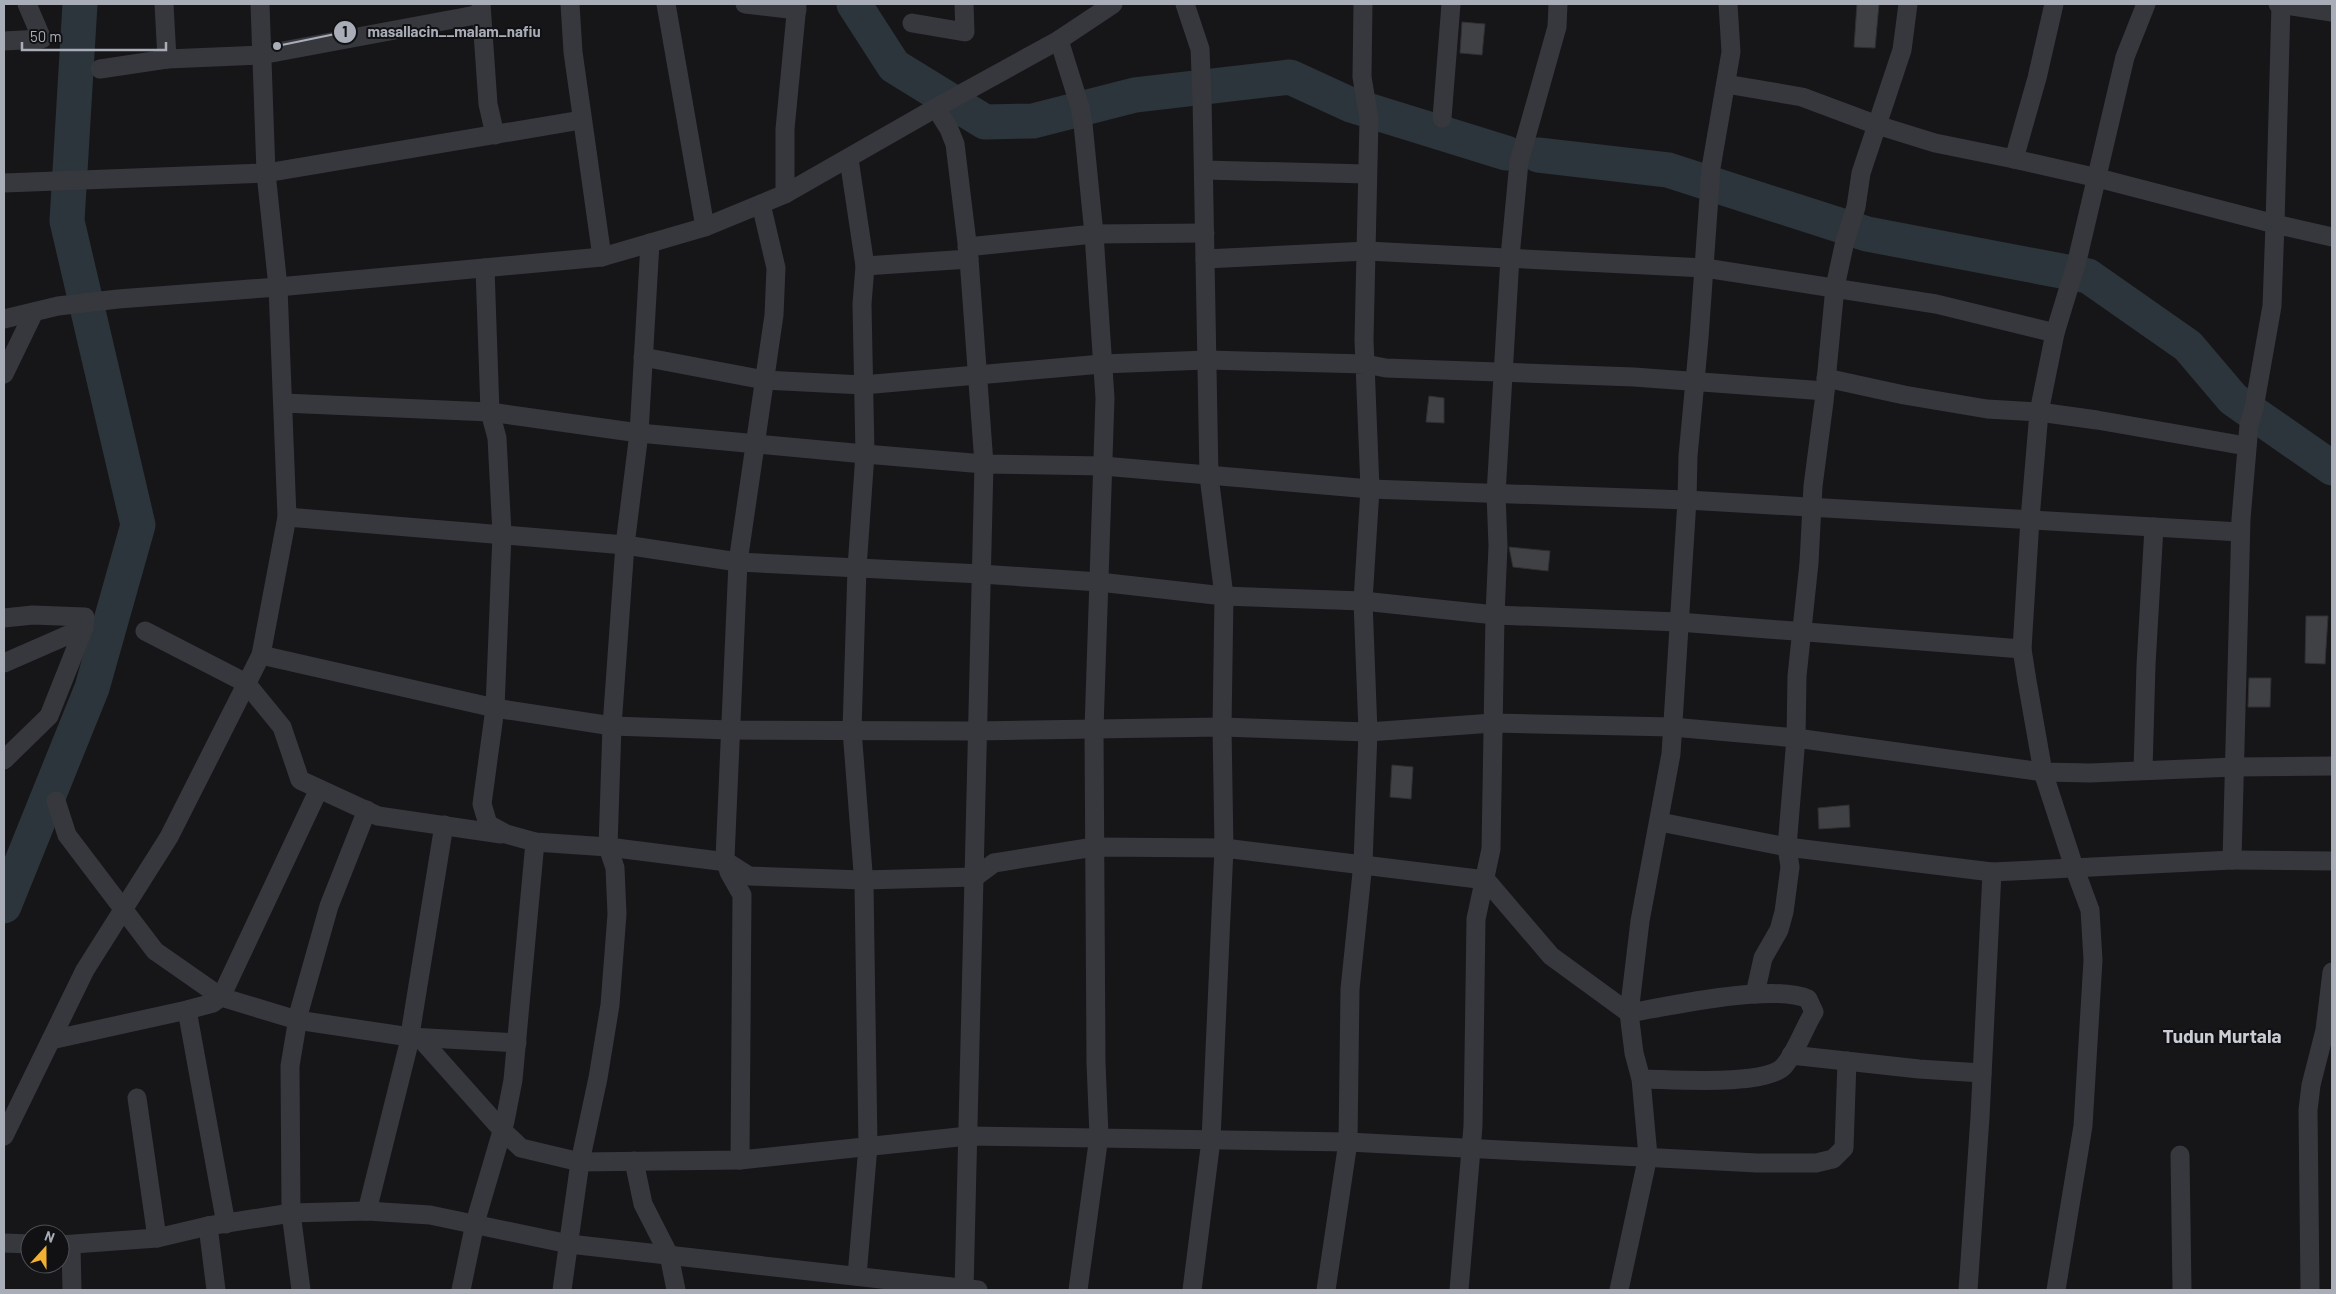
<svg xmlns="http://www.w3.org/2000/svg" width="2336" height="1294" viewBox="0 0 2336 1294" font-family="Barlow,sans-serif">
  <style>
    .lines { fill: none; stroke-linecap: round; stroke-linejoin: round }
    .river { stroke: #2c353c; stroke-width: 35 }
    .building { fill: #404145; stroke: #303034 }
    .minor { stroke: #37383d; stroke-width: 19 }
    .labels { text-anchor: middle; stroke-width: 4; stroke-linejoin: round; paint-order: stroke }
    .district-label { font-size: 19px; font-weight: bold; fill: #c9ccd4; stroke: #111113 }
    .leader { fill: none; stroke: #a8adb8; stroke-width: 2 }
    .callout-dot { fill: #a8adb8; stroke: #111113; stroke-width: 2 }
    .mark-label { font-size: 15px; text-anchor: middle; font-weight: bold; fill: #111 }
    .callout-label { font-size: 15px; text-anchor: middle; font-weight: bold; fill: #a8adb8; stroke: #111113; stroke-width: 4; stroke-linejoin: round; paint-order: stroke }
  </style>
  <rect width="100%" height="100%" fill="#161618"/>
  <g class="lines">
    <g class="river">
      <path d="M854,4L894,66L985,122L1033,121L1135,95L1290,77L1351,105L1506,153"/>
      <path d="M1538,155L1668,170L1867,234L2088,276L2188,346L2233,399L2332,468"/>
      <path d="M4,906L92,688L138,525L67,221L80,4"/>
    </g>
  </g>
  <g class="building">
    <path d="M1857,4H1879L1875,48L1854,47Z"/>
    <path d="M1462,22L1485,24L1482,55L1460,53Z"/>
    <path d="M1429,396L1444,398V423L1426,422Z"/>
    <path d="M1509,547L1550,551L1548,571L1513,567Z"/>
    <path d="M2306,616H2328L2325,664L2305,663Z"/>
    <path d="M2249,678H2271L2270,707H2248Z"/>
    <path d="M1392,765L1413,767L1411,799L1390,797Z"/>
    <path d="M1849,805L1850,827L1819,829L1818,808Z"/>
  </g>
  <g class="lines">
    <g class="minor">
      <path d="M164,4L167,59"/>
      <path d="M481,4L488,104L495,135"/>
      <path d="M570,4L573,52L602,257"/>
      <path d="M666,4L705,227"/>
      <path d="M745,4L797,10"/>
      <path d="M1185,4L1200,49L1202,97L1209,476L1224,596L1222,727L1224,848L1211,1140L1192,1290"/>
      <path d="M1363,4L1362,77L1369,119L1364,340L1365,364L1386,368L1634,377L1825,391"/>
      <path d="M1908,4L1902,50L1877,125L1935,143L2014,159"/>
      <path d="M2054,4L2037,78L2014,159L2098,178L2275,224L2281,4"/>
      <path d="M2278,4L2332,12"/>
      <path d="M912,23L965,32L964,4"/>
      <path d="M1059,40L1080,107L1083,124L1094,234L1105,398L1094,729L1096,1063L1099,1136L1078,1290"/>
      <path d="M4,41L42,39L27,4"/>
      <path d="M100,69L167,59L261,55L481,14"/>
      <path d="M1726,84L1802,97L1877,125L1861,173L1856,207L1845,241L1835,287L1824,402L1813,486L1809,563L1797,676L1796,738L1787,847L1790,867L1784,912L1779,930L1763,958L1755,994"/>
      <path d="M936,108L949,129L955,144L969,259L984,464L964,1290"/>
      <path d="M1442,118L1451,4"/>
      <path d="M849,159L865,266L862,304L865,454L857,568L852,730L864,885L868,1146L857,1276"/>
      <path d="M1204,170L1367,174"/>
      <path d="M4,183L266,173L581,120"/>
      <path d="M785,194V129L797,4"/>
      <path d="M967,247L1094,234L1205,233"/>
      <path d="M1205,259L1367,251L1705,268L1936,304L2055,333"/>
      <path d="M865,266L969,259"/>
      <path d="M485,268L490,412L497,438L502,534L495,708L482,804L488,824L506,834L535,842L608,847L727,862L749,876L863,880L975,877L994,863L1094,847L1224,848L1486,880L1551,956L1629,1013C1669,1006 1773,983 1808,999L1814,1012C1804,1028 1796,1052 1784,1066C1766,1087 1669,1079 1641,1079"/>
      <path d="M4,319L58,306L118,299L278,287L602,257L705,227L785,194L939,106L1059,40L1113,4"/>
      <path d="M643,357L764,380L863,385L1102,364L1207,360L1365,364L1370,489L1363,601L1368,732L1363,863L1350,989L1348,1142L1326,1290"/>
      <path d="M4,374L34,312"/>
      <path d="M1826,378L1904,395L1987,409L2039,412L2097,420L2246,446"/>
      <path d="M283,403L490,412L639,433L865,454L984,464L1103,466L1370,489L1687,500L2240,532"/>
      <path d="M287,517L625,545L738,562L981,574L1099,582L1224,596L1363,601L1495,615L1679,622L2022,649"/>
      <path d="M4,618L33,615L85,617L84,628"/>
      <path d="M145,631L246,683L282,727L300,780L378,816L501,834"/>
      <path d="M261,655L495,708L612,726L730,730L977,731L1222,727L1368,732L1493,723L1672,727L1796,738L2043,772L2090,773L2234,767L2332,766"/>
      <path d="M4,663L84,628L49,716L4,760"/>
      <path d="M2143,770L2146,665L2154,527"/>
      <path d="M56,801L67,835L155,951L221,997L297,1020L410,1037L517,1043"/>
      <path d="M1660,822L1787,847L1992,872L2232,860L2241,519L2249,425L2254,408L2272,306L2275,224L2332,237"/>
      <path d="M2232,860L2332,861"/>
      <path d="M187,1010L226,1224"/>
      <path d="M420,1038L502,1130L521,1148L580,1162L740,1160L968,1136L1348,1142L1757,1163H1816L1833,1159L1844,1148L1847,1061"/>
      <path d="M51,1040L187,1010L213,1003L221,997L319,789"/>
      <path d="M1791,1055L1919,1069L1982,1073"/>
      <path d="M137,1098L157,1238"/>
      <path d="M4,1136L85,970L169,837L261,655L287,517L278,287L266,173L260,4"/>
      <path d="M2180,1155L2182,1290"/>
      <path d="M740,1160L742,895L729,872L725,858L738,562L774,315L776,268L761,204"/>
      <path d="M634,1161L643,1204L669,1255L676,1290"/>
      <path d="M367,1211L408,1047L444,825"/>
      <path d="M208,1226L216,1290"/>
      <path d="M4,1243L30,1244"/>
      <path d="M60,1245L157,1238L208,1226L291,1213L367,1211L430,1215L569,1244L978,1290"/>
      <path d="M71,1245L72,1290"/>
      <path d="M301,1290L291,1213L290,1066L299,1012L329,906L367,810"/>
      <path d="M461,1290L475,1223L505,1121L513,1080L535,842"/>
      <path d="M562,1290L580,1162L598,1078L610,1005L617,914L615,868L608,847L612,726L625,545L639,433L650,243"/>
      <path d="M1459,1290L1473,1126L1476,919L1491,849L1495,615L1498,546L1496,494L1510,257L1519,162L1557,27L1558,4"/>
      <path d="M1619,1290L1648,1156L1641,1079L1634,1053L1629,1013L1640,921L1671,754L1687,500L1688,456L1699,338L1711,168L1731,52L1728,4"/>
      <path d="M1968,1290L1980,1117L1992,872"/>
      <path d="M2056,1290L2083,1126L2093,960L2090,910L2074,867L2043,772L2027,681L2022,649L2030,519L2039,412L2055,333L2077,261L2125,57L2146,4"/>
      <path d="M2310,1290L2308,1110L2311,1085L2325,1030L2332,972"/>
    </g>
  </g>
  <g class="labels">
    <g class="district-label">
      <text x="2222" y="1043">Tudun Murtala</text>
    </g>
  </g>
  <path class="leader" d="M277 46L345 32"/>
  <g class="callout-dot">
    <circle cx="277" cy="46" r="5"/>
    <circle cx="345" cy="32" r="12"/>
  </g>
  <g class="mark-label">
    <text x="345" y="37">1</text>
  </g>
  <g class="callout-label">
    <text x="454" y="37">masallacin__malam_nafiu</text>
  </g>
  <rect width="2336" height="1294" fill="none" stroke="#a8adb8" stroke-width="10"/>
  <g transform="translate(45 1249) rotate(21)"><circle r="24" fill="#111113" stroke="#4d4f55"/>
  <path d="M0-4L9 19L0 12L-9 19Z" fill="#f2b134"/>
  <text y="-8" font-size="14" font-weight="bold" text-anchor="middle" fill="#a8adb8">N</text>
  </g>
  <path d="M22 42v8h144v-8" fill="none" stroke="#a8adb8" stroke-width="2.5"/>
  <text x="30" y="42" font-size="15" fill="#a8adb8" stroke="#111113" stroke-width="4" paint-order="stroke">50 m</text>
</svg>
